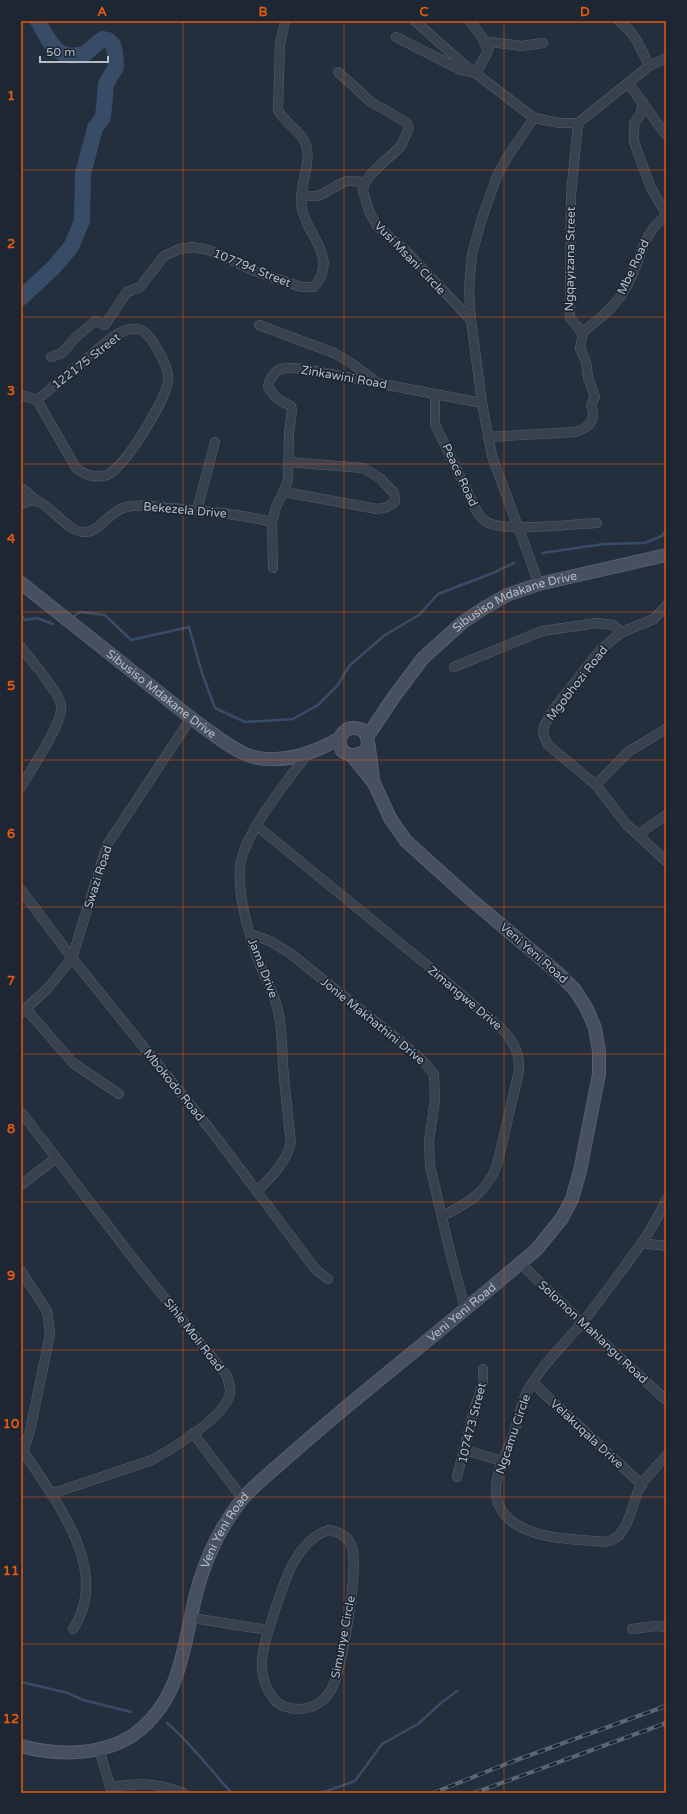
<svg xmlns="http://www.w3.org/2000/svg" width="687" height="1814" viewBox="0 0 687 1814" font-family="'Varela Round',sans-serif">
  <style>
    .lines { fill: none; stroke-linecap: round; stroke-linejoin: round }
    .stream { stroke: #394c67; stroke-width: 2.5 }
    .river { stroke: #394c67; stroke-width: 16 }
    .street-casing { stroke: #565f6c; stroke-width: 10 }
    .secondary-casing { stroke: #565f6c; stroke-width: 14 }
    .street { stroke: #38414e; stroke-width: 9 }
    .secondary { stroke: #465061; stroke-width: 12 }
    .rail-casing { stroke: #5a6575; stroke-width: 4 }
    .rail { stroke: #1d2633; stroke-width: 2.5; stroke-dasharray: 8; stroke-linecap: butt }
    .grid { fill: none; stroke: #e8590c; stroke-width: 1; stroke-opacity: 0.55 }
    .labels { text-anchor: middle; stroke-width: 3.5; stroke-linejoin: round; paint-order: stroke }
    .street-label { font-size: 12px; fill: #b4bcc9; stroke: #1d2633 }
    .neatline { fill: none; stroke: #e8590c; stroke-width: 1.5 }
    .grid-label { font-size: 13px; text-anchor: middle; font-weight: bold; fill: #e8590c }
  </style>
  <rect width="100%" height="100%" fill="#242f3e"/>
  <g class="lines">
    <g class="stream">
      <path d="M542,553L604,544L645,543L662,536L666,530"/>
      <path d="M21,615L25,620L37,618L53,624"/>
      <path d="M74,616L80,612L105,615L131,640L189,627L202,673L215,708L245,722L293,719L318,705L337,686L350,665L385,635L419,615L438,594L493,573L514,563"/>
      <path d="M21,1682L68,1693L83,1700L131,1712"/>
      <path d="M167,1723C192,1744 210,1770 232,1793"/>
      <path d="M321,1793L355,1781L382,1744L418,1724L441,1703L457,1691"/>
    </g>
    <path class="river" d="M21,298L54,267L71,247L82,221L83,174L95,128L103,117L106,84L116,67L115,52L113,45L108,40L103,39C96,43 92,48 86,53C83,55 80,55 77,55C55,59 47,37 38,21"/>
    <g class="street-casing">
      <g id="street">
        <path d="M415,21L462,63L534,118"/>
        <path d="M619,21C636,34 640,47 649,66"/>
        <path d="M396,37L461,70L476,73L488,51L482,37L470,21"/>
        <path d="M488,51L490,42L521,46L543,43"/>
        <path d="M338,72L371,102L406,122L409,128L401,146L372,173L364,184L363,191L369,211L377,226L405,250L471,320"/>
        <path d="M628,83L666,135"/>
        <path d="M643,102L641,113L634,124V142L651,188L666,214"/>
        <path d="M578,123L649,66L666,58"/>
        <path d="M301,195C306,195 313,197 317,196C333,192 344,173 364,184"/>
        <path d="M259,325L334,353L351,363L374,380"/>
        <path d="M583,333C587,327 593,324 599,319C608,311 618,302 624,291C640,267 640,234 666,216"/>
        <path d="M51,357L62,353L76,337L95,321L105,325L127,292L140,287L164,256L179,249L193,247L209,250L252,270L301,287H314C339,258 308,237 302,209C298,187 312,164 306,145C301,130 285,124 278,110L280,44L285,21"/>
        <path d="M21,395L37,400L76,468C85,475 95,479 107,475C125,468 164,402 168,382C171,370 152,335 141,330C136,328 130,329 126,330C112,335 102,346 91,355C73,370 55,385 37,400"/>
        <path d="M435,395V424L476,510C479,515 483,521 489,523C507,532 574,524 597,523"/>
        <path d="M488,437L575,432C589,428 597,420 591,405L595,397L588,377L586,362L580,348L583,333L570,318L571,195L578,123"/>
        <path d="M21,488L36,500"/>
        <path d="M284,492L377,509C385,508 390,507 395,501L394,493L380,478L363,468L289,462"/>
        <path d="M21,505C44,486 62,534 86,532C101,531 109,512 123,508C139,503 156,507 172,508C205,511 239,514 272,522"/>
        <path d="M197,510L215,442"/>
        <path d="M273,568L272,522L276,507L288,481L289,433L292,410L291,406C280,401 273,397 268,386C274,365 286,367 304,369L482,403"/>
        <path d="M539,584L492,456L482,403L471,320L469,289L472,254L482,218L497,176L506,159L534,118L560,123H578"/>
        <path d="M666,606L654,619L622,632L601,649L555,707L544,726L543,734L548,745L596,785L626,824L666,861"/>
        <path d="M21,647C31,660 58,691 61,705C64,722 30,771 21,787"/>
        <path d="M454,667L542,631L597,623L613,625L622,632"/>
        <path d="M596,785L628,752L666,729"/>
        <path d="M257,826L427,965L505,1032C515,1045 520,1055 519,1071L497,1165C486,1193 469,1203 442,1216"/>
        <path d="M639,834L666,815"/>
        <path d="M21,890L72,958L213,1133L316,1270L328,1279"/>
        <path d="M250,934L270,941L291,954L406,1046L421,1059L434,1074L435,1100L429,1141L430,1166L451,1256L465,1308"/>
        <path d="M26,1009L73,1063L119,1094"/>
        <path d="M21,1013L48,988L72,958L107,845L191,718"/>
        <path d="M21,1112L132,1257L227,1376C229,1383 232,1390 229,1397C220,1420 173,1448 152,1460L51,1494"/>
        <path d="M21,1185L56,1158"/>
        <path d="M257,1191C272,1176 285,1164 291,1143C288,1117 285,1091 283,1065C282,1047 282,1028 278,1010C273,990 262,973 256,954C247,927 238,896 240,867C243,834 288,780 308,753"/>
        <path d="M666,1200C653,1230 633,1255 614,1281C603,1295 593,1310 581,1324C563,1345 542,1365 528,1390C520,1404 518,1423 512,1438C501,1467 481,1499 514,1523C540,1540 575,1539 605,1542C630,1539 631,1503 641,1485C648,1475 658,1465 666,1456"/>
        <path d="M642,1243L666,1246"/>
        <path d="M520,1263L582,1323L666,1400"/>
        <path d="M21,1271L47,1311L50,1334L30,1431L23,1451C55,1500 112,1570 73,1629"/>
        <path d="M533,1383L642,1485"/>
        <path d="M193,1433L243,1499"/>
        <path d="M465,1450L502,1461"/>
        <path d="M457,1477L474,1410L483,1383V1369"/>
        <path d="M329,1530C339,1532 349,1537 352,1548C359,1568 342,1671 331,1690C324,1702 312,1709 298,1709C290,1709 279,1706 274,1699C266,1690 263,1680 262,1669C261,1650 269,1630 274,1613C284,1583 296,1540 329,1530Z"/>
        <path d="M192,1618L268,1630"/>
        <path d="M632,1629L656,1626L666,1627"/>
        <path d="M99,1749L112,1793"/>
        <path d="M111,1787C140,1783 155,1782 183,1793"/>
      </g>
    </g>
    <g class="secondary-casing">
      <g id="secondary">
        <path id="s1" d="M21,583L191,718C207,729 235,753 254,757C284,764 313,753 339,739"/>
        <path id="s2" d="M367,737L393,698L423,658L463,622L484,608L507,595L539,584L666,555"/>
        <path d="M368,745L364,752L352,756L342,751L339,739C342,733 346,728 353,728C359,728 364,730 366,735C369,741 372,771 373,780"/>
        <path id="s3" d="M21,1746C57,1756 105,1756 136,1733C187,1694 183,1634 200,1580C209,1551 224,1522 243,1498C254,1486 267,1475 280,1464C299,1447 319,1430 338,1414C404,1359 472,1305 537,1249L562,1218L572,1199L580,1171L599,1074V1051L595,1028L587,1009L575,990L558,973L467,896L406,841L390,818L374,783L352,756"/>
      </g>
    </g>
    <use href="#street" class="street"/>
    <use href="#secondary" class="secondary"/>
    <g class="rail-casing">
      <g id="rail">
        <path d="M433,1793L511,1762L666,1706"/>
        <path d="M474,1793L666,1723"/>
      </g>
    </g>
    <use href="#rail" class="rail"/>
  </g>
  <path class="grid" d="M183,21V1793M344,21V1793M504,21V1793M21,170H666M21,317H666M21,464H666M21,612H666M21,760H666M21,907H666M21,1054H666M21,1202H666M21,1350H666M21,1497H666M21,1644H666"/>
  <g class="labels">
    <g class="street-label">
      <text transform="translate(410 258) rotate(46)" y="4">Vusi Msani Circle</text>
      <text transform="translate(570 259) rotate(-89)" y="4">Ngqayizana Street</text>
      <text transform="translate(633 267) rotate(-65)" y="4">Mbe Road</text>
      <text transform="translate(252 268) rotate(22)" y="4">107794 Street</text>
      <text transform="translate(86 361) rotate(-38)" y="4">122175 Street</text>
      <text transform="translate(344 377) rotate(10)" y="4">Zinkawini Road</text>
      <text transform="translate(460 475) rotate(65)" y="4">Peace Road</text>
      <text transform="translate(185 510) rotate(5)" y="4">Bekezela Drive</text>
      <text dy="4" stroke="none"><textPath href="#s2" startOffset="207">Sibusiso Mdakane Drive</textPath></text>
      <text transform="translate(577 683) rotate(-52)" y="4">Mgobhozi Road</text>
      <text dy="4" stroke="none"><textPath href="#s1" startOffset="179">Sibusiso Mdakane Drive</textPath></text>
      <text transform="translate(98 877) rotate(-72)" y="4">Swazi Road</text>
      <text transform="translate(534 953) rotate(41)" y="4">Veni Yeni Road</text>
      <text transform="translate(263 968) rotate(69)" y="4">Jama Drive</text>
      <text transform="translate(465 998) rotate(40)" y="4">Zimangwe Drive</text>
      <text transform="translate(373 1021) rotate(39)" y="4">Jonie Makhathini Drive</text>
      <text transform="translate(174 1085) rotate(51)" y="4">Mbokodo Road</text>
      <text dy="4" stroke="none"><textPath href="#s3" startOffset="669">Veni Yeni Road</textPath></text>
      <text transform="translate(593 1332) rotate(43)" y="4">Solomon Mahlangu Road</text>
      <text transform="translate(194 1335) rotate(52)" y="4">Sihle Moli Road</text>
      <text transform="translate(472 1423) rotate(-76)" y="4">107473 Street</text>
      <text transform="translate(513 1434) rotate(-71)" y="4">Ngcamu Circle</text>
      <text transform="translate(587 1434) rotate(43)" y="4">Velakuqala Drive</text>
      <text dy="4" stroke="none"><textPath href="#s3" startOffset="345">Veni Yeni Road</textPath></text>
      <text transform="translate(343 1637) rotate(-79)" y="4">Simunye Circle</text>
    </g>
  </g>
  <rect width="687" height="1814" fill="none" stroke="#1d2633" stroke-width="44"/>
  <path d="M40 56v6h68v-6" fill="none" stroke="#b4bcc9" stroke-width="2"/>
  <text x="46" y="56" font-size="12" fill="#b4bcc9" stroke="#1d2633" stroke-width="3" paint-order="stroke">50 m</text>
  <rect x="22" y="22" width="643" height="1770" class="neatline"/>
  <g class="grid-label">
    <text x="102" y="16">A</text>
    <text x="263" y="16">B</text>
    <text x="424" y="16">C</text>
    <text x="585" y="16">D</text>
    <text x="11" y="100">1</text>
    <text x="11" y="248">2</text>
    <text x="11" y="395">3</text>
    <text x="11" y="543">4</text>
    <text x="11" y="690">5</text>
    <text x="11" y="838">6</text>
    <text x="11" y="985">7</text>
    <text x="11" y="1133">8</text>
    <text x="11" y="1280">9</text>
    <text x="11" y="1428">10</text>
    <text x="11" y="1575">11</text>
    <text x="11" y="1723">12</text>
  </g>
</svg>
